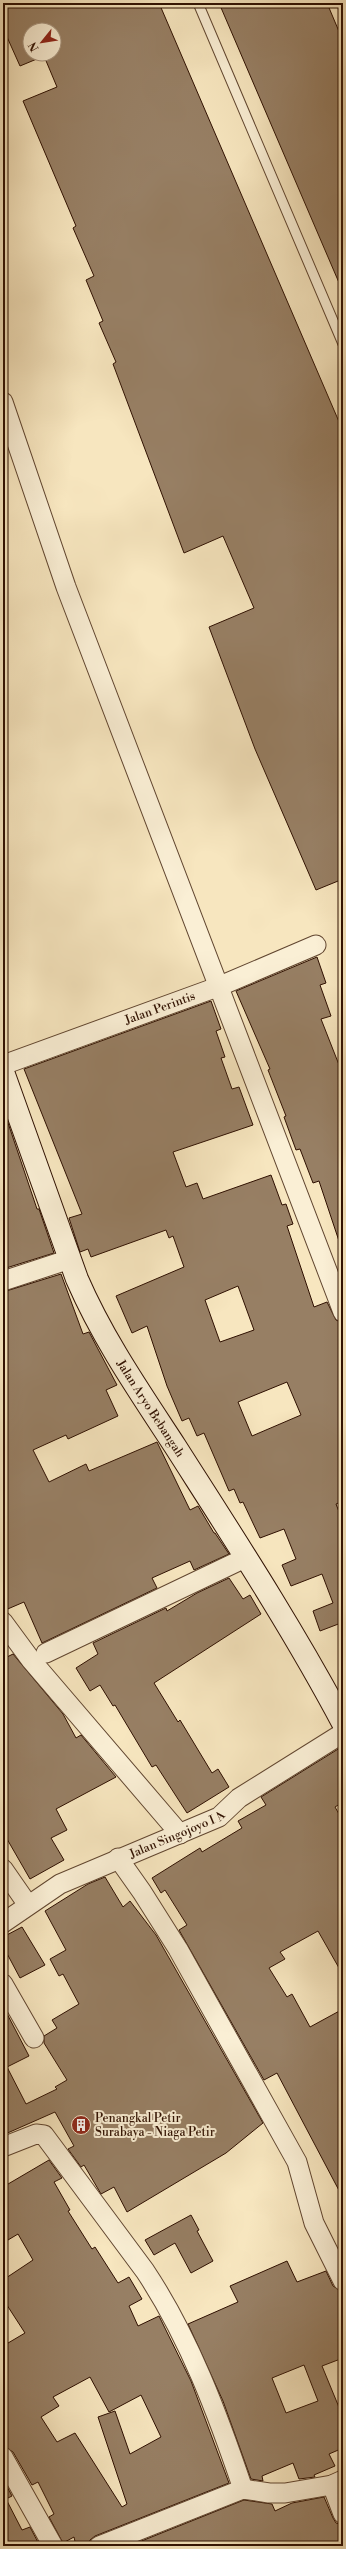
<svg xmlns="http://www.w3.org/2000/svg" width="346" height="2549" viewBox="0 0 346 2549" font-family="'Libre Bodoni',serif">
  <style>
    .building { fill: #977f64; stroke: #2f1001; fill-rule: evenodd }
    .lines { fill: none; stroke-linecap: round; stroke-linejoin: round }
    .lane-casing { stroke: #614630; stroke-width: 11 }
    .street-casing { stroke: #614630; stroke-width: 21 }
    .secondary-casing { stroke: #2f1001; stroke-width: 24 }
    .lane { stroke: #faefd5; stroke-width: 9 }
    .street { stroke: #faefd5; stroke-width: 19 }
    .secondary { stroke: #faefd5; stroke-width: 22 }
    .labels { text-anchor: middle; stroke-width: 4; stroke-linejoin: round; paint-order: stroke }
    .street-label { font-size: 12px; fill: #2f1001; stroke: #faefd5 }
    .poi-label { font-size: 12px; fill: #2f1001; stroke: #faefd5; text-anchor: start }
  </style>
  <rect width="100%" height="100%" fill="#f7e6bf"/>
  <filter id="stains"><feTurbulence type="fractalNoise" baseFrequency=".005" numOctaves="4"/><feColorMatrix values="0 0 0 0 .2 0 0 0 0 .09 0 0 0 0 .02 0 0 0 .5 -.17"/></filter>
  <radialGradient id="worn" r=".72"><stop offset=".6" stop-color="#630" stop-opacity="0"/><stop offset="1" stop-color="#630" stop-opacity=".3"/></radialGradient>
  <g class="building">
    <path d="M3,3H159L343,431V879L316,890L255,749L209,627L254,608L223,536L184,553L113,364L116,362L99,323L103,321L86,280L94,276L73,228L76,226L23,101L57,87L44,56L20,66L3,28ZM30,30H54V54H30Z"/>
    <path d="M219,3H327L343,41V292Z"/>
    <path d="M317,957L326,983L320,985L331,1016L321,1019L343,1075V1244H340L319,1181L313,1183L300,1149L296,1150L284,1117L286,1116L268,1070L270,1069L236,991Z"/>
    <path d="M211,1001L221,1029L216,1031L225,1057L221,1058L232,1089L239,1087L253,1125L173,1152L186,1187L197,1183L203,1199L271,1175L282,1205L286,1204L293,1224L287,1226L314,1307L327,1302L336,1320L343,1323V1501L336,1504L343,1522V1625L341,1623L320,1631L313,1611L333,1603L322,1574L291,1586L282,1565L296,1559L284,1529L260,1538L243,1502L240,1503L234,1489L229,1491L204,1433L197,1436L189,1418L182,1421L167,1386L147,1326L132,1333L116,1296L184,1267L173,1236L169,1238L166,1230L91,1257L88,1249L80,1252L69,1218L82,1214L24,1069ZM238,1286L254,1330L220,1342L205,1300ZM287,1382L301,1415L252,1436L238,1402Z"/>
    <path d="M5,1114L37,1209H39L54,1253L3,1269V1115Z"/>
    <path d="M61,1274L83,1334L89,1332L117,1385L106,1390L118,1416L68,1439L66,1435L33,1450L49,1482L86,1464L89,1471L157,1442L190,1510L198,1506L214,1533H215L229,1554L194,1570L190,1561L152,1578L157,1588L42,1643L24,1602L3,1611V1292Z"/>
    <path d="M229,1578L243,1599L250,1595L261,1614L154,1683L178,1722L180,1720L212,1773L218,1769L229,1787L187,1813L156,1765L152,1767L115,1705L113,1706L100,1685L90,1691L76,1668L98,1654L93,1643L166,1608L167,1611L197,1593Z"/>
    <path d="M13,1654L63,1714L76,1738L81,1735L116,1777L56,1809L67,1830L51,1838L64,1860L30,1879L3,1832V1659Z"/>
    <path d="M343,1746V1802L335,1807L343,1821V1975L318,1931L280,1952L285,1959L269,1968L287,1997L292,1994L310,2027L343,2009V2198L277,2073L264,2080L179,1930L187,1925L165,1890L161,1893L152,1878L200,1848L202,1852L242,1828L238,1821L266,1805L261,1797Z"/>
    <path d="M105,1877L123,1907L130,1901L156,1935L263,2123L226,2153L127,2212L114,2187L101,2194L84,2165L81,2167L68,2149L74,2146L55,2112L3,2135V2006L29,2056L7,2067L26,2104L57,2089L55,2087L67,2080L44,2043V2036L57,2028L52,2020L79,2004L63,1974L59,1976L50,1959L66,1950L45,1911L88,1884Z"/>
    <path d="M22,1927L45,1965L20,1978L3,1946V1937Z"/>
    <path d="M49,2160L62,2178L54,2182L70,2210L68,2211L92,2249L95,2247L118,2283L129,2277L142,2299L129,2306L138,2326L159,2316L191,2381L229,2483L95,2536L90,2540L88,2546H76L74,2537L63,2543L49,2517L54,2514L38,2482L32,2485L13,2452L3,2446V2346L25,2333L3,2299V2280L33,2260L18,2234L3,2243V2187ZM90,2377L109,2412L141,2395L161,2437L130,2454L115,2411L98,2417L127,2504L122,2507L75,2433L57,2442L41,2417L59,2406L53,2397Z"/>
    <path d="M191,2215L199,2230L197,2231L213,2261L191,2273L175,2243L154,2255L145,2240Z"/>
    <path d="M287,2261L297,2282L326,2271L333,2286L343,2292V2358L322,2366L343,2417V2448L329,2454L335,2466L314,2475L315,2477L299,2479L293,2463L262,2476L263,2481L251,2479L223,2401L188,2324L238,2302L230,2286ZM304,2365L318,2401L286,2413L272,2378Z"/>
    <path d="M3,2479L12,2496L6,2499L22,2530L30,2527L40,2546H3Z"/>
    <path d="M324,2497L333,2518L336,2523L343,2525V2546H129L244,2500L272,2504L275,2511L292,2503Z"/>
  </g>
  <g class="lines">
    <g class="lane-casing">
      <path id="lane" d="M198,3L343,344"/>
    </g>
    <g class="street-casing">
      <g id="street">
        <path d="M3,402L66,587L343,1312"/>
        <path id="s1" d="M3,1065L220,986L316,945"/>
        <path d="M3,1281L70,1259"/>
        <path d="M3,1622L31,1660L180,1834"/>
        <path d="M46,1653L245,1558"/>
        <path d="M118,1858L142,1892L178,1949L297,2162L314,2223L343,2281"/>
        <path d="M3,1869L28,1905"/>
        <path id="s2" d="M3,1923L60,1884L219,1817L239,1798L343,1733"/>
        <path d="M3,1984L34,2038"/>
        <path d="M3,2147L36,2134L44,2135L145,2271C189,2337 218,2415 243,2489"/>
        <path d="M3,2457L53,2546"/>
        <path d="M332,2485L343,2514"/>
        <path d="M99,2546L243,2489L269,2493H285L332,2485L343,2480"/>
      </g>
    </g>
    <g class="secondary-casing">
      <g id="secondary">
        <path id="s3" d="M3,1072L77,1279C103,1339 139,1391 175,1446C233,1537 292,1627 343,1723"/>
      </g>
    </g>
    <use href="#lane" class="lane"/>
    <use href="#street" class="street"/>
    <use href="#secondary" class="secondary"/>
  </g>
  <defs>
    <g id="building-disc" transform="scale(1)"><circle r="9.5" fill="#8f2418" stroke="#faefd5"/><path d="M-4-6H4V6H1V3H-1V6H-4ZM-2.5-4.3h1.7v1.8h-1.7ZM.8-4.3h1.7v1.8H.8ZM-2.5-1h1.7V.8h-1.7ZM.8-1h1.7V.8H.8Z" fill="#fff"/></g>
  </defs>
  <g fill-rule="evenodd">
    <use href="#building-disc" x="81" y="2125"/>
  </g>
  <g class="labels">
    <g class="street-label">
      <text dy="4" stroke="none"><textPath href="#s1" startOffset="167">Jalan Perintis</textPath></text>
      <text dy="4" stroke="none"><textPath href="#s3" startOffset="369">Jalan Aryo Bebangah</textPath></text>
      <text dy="4" stroke="none"><textPath href="#s2" startOffset="196">Jalan Singojoyo I A</textPath></text>
    </g>
    <g class="poi-label">
      <text x="95" y="2122">Penangkal Petir<tspan x="95" dy="14">Surabaya - Niaga Petir</tspan></text>
    </g>
  </g>
  <rect width="346" height="2549" fill="none" stroke="#f7e6bf" stroke-width="16"/>
  <rect x="4" y="4" width="338" height="2541" fill="none" stroke="#2f1001" stroke-width="2"/>
  <rect x="8" y="8" width="330" height="2533" fill="none" stroke="#2f1001"/>
  <g transform="translate(42 42) rotate(240)"><circle r="19" fill="#faefd5" stroke="#a99680"/>
  <path d="M0-3L7 15L0 10L-7 15Z" fill="#8f2418"/>
  <text y="-6" font-size="11" font-weight="bold" text-anchor="middle" fill="#2f1001">N</text>
  </g>
  <rect width="100%" height="100%" filter="url(#stains)"/>
  <rect width="100%" height="100%" fill="url(#worn)"/>
</svg>
